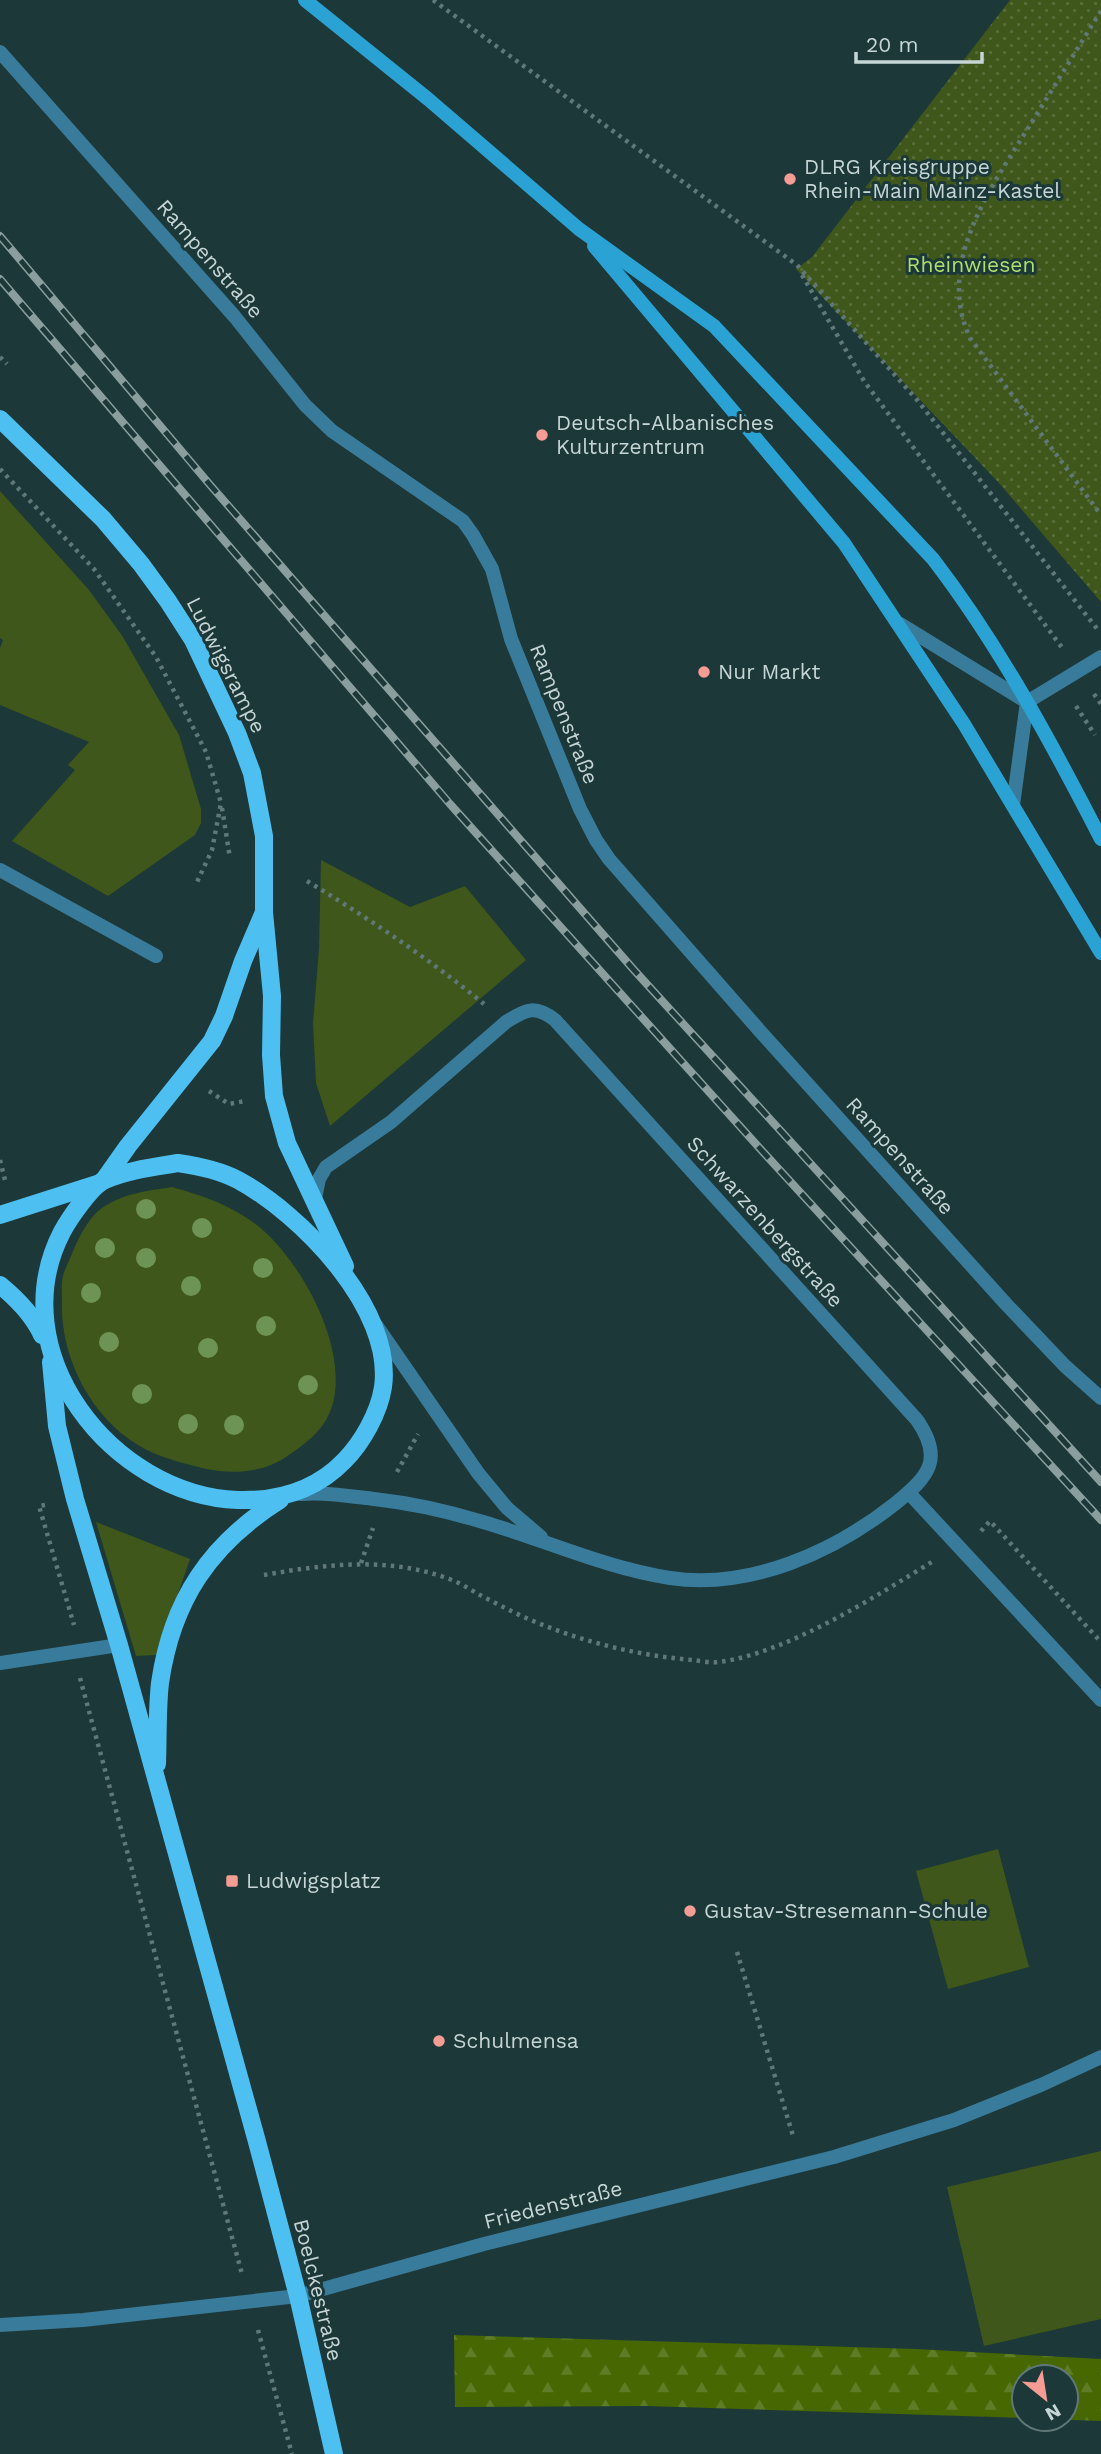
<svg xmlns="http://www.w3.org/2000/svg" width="1101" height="2454" viewBox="0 0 1101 2454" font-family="'Work Sans',sans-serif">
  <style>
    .grass { fill: #3f571a }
    .forest { fill: url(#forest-firs) }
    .park { fill: url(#park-dots) }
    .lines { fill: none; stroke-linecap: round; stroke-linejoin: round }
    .path { stroke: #617878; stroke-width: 4.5; stroke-dasharray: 3.5 5; stroke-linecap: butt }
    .lane { stroke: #397b9a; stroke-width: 14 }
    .street { stroke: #397b9a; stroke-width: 14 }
    .secondary { stroke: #2aa3d4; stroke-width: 14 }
    .primary { stroke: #4ebff1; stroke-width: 18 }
    .rail-casing { stroke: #8a9e9e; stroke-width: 8 }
    .rail { stroke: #1c3838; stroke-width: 5; stroke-dasharray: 16; stroke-linecap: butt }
    .tree { fill: #6d9455 }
    .poi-dot { fill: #f59c94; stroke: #1c3838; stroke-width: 2.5 }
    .labels { text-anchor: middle; stroke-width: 6; stroke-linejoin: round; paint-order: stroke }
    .poi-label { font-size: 21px; fill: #c6d5d5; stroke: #1c3838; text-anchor: start }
    .street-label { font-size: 21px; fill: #c6d5d5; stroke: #1c3838 }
    .park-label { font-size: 21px; fill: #afdf6d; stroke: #1c3838 }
  </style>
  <defs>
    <pattern id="forest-firs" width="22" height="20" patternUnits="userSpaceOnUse" patternTransform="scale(1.75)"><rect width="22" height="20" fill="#466702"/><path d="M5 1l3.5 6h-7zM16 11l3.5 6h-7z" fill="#5f7c26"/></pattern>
    <pattern id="park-dots" width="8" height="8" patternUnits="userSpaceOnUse" patternTransform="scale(1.75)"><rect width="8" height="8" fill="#3f571a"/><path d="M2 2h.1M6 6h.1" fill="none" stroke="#596e3a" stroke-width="1.8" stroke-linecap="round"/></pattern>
  </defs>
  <rect width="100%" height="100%" fill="#1c3838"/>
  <g class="grass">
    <path d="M0,491L89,590L123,637L179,735L201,809V823L195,835L108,896L12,841L75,770L68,765L89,742L0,705V648L3,640L0,638Z"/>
    <path d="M321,860L410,907L465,886L526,960L330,1126L316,1083L313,1023L319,949Z"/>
    <path d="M172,1187C203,1196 228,1204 254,1223C301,1257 355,1357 329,1414C322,1431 304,1445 289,1455C263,1474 229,1475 198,1467C178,1462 156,1456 138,1445C91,1417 60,1357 62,1302C62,1294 61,1284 63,1276C65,1268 70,1259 73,1251C79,1237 89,1217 102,1208C124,1193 147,1191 172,1187Z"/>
    <path d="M96,1522L190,1559L157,1655L136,1656Z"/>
    <path d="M998,1849L1029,1967L948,1989L916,1871Z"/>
    <path d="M1101,2151V2319L984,2346L947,2187Z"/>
  </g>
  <path class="forest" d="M454,2335L916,2349L1101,2359V2421L1047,2419H1066V2377H1024V2418L647,2406L455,2407Z"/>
  <path class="park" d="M1010,0H1101V602L998,482L796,269L812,257Z"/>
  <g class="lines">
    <g class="path">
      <path d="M433,0L797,265L918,401L1098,630"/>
      <path d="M1101,11C1077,49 1054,87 1030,125C991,188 935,263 970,338L1101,515"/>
      <path d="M802,275L864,381L1063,649"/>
      <path d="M0,357L7,364"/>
      <path d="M0,469L94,569L156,657L206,752L221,803L212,850L197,882"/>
      <path d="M1094,694L1101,704"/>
      <path d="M1076,706L1095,735"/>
      <path d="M222,808L230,858"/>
      <path d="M307,881C368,918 428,958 484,1004"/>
      <path d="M209,1091L229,1104L245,1101"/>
      <path d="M0,1160L5,1180"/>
      <path d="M397,1472L418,1434"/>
      <path d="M45,1505L39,1506L74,1625"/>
      <path d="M981,1531L990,1521L1101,1642"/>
      <path d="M361,1563L373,1528"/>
      <path d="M264,1575C327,1564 390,1556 452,1580C462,1584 471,1590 480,1595C499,1605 518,1615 538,1623C587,1643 641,1656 693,1660C701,1661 711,1663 719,1662C788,1653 876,1596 935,1560"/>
      <path d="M80,1678L242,2274"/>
      <path d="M737,1952L794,2139"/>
      <path d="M258,2330L292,2454"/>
    </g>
    <path class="lane" d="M0,52L235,317L305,405L332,431L463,521L473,535L492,569L511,639L580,809L596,840L609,859L759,1030L1006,1304L1065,1366L1101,1398"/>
    <g class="street">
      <path d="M900,624L1027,702"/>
      <path d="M1027,702L1101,657"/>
      <path d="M1013,805L1027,702"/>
      <path d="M0,870L156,956"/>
      <path d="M376,1325L478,1473L507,1508L541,1537"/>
      <path d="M909,1493L1101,1700"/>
      <path d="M300,1494C325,1492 349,1496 374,1499C410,1503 447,1511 483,1522C545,1540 605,1568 670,1578C750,1590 834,1552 896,1503C929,1476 944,1459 917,1420L555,1020C534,1004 526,1010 506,1022L391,1122L326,1167L319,1179L314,1203"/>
      <path d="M0,1663L119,1645"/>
      <path d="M0,2325L83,2320L298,2296L484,2244L834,2157L954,2120L1041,2085L1101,2057"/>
    </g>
    <g class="secondary">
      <path d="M305,0L428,99L579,229L714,326L933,559C999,645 1051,742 1101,839"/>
      <path d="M594,246L844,543L964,724L1101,953"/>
    </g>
    <g class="primary">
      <path d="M0,419L103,519L141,564L168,601L193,640L237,733L252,773L264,836V912L272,996L271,1055L274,1096L287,1143L345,1266"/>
      <path d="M178,1163C199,1166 219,1170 238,1180C301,1214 394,1309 383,1387C379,1413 362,1443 344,1461C315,1491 278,1501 238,1500C112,1495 0,1352 62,1232C69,1219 92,1185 105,1180C128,1170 154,1167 178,1163Z"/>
      <path d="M104,1180L128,1146L212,1041L224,1016L243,961L264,912"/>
      <path d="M0,1215L100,1183"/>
      <path d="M0,1285C17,1299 33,1315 42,1335"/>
      <path d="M51,1362L57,1426L75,1499L119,1645L256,2138L298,2296L334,2454"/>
      <path d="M157,1764C158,1737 157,1709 160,1683C172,1600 210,1544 280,1500"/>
    </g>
    <g class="rail-casing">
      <g id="rail">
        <path d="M0,236L211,486L634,970L1101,1482"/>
        <path d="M0,279L450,804L764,1153L1101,1520"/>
      </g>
    </g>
    <use href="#rail" class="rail"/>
  </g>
  <g class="tree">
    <circle cx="146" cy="1209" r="10"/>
    <circle cx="202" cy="1228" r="10"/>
    <circle cx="105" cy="1248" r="10"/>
    <circle cx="146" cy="1258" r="10"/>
    <circle cx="263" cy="1268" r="10"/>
    <circle cx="191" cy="1286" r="10"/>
    <circle cx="91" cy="1293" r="10"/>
    <circle cx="266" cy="1326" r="10"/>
    <circle cx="109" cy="1342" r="10"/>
    <circle cx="208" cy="1348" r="10"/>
    <circle cx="308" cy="1385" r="10"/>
    <circle cx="142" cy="1394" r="10"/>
    <circle cx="188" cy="1424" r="10"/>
    <circle cx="234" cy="1425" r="10"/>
  </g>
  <g class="poi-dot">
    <circle cx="790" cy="179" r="7"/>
    <circle cx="542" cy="435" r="7"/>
    <circle cx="704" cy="672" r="7"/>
    <rect x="225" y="1874" width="14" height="14" rx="3.5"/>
    <circle cx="690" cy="1911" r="7"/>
    <circle cx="439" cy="2041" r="7"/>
  </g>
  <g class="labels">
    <g class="poi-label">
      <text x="804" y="174">DLRG Kreisgruppe<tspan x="804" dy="24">Rhein-Main Mainz-Kastel</tspan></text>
      <text x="556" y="430">Deutsch-Albanisches<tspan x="556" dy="24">Kulturzentrum</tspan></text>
      <text x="718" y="679">Nur Markt</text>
      <text x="246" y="1888">Ludwigsplatz</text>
      <text x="704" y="1918">Gustav-Stresemann-Schule</text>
      <text x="453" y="2048">Schulmensa</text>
    </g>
    <g class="street-label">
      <text transform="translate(210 259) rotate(49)" y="7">Rampenstraße</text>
      <text transform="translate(226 665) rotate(63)" y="7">Ludwigsrampe</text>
      <text transform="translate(564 714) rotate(68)" y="7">Rampenstraße</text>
      <text transform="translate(900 1156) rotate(48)" y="7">Rampenstraße</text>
      <text transform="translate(765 1222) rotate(48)" y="7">Schwarzenbergstraße</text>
      <text transform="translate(553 2205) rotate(-14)" y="7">Friedenstraße</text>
      <text transform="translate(318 2290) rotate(76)" y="7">Boelckestraße</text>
    </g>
    <g class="park-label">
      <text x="971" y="272">Rheinwiesen</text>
    </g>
  </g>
  <g transform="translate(1045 2398) rotate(150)"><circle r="33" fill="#1c3838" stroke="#607777" stroke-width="2"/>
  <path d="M0-5L12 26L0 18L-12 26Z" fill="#f59c94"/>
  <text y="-10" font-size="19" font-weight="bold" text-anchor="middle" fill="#c6d5d5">N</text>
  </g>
  <path d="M856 52v10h126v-10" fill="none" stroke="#c6d5d5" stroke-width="3.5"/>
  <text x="866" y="52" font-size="21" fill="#c6d5d5" stroke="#1c3838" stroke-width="5" paint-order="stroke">20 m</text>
</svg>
